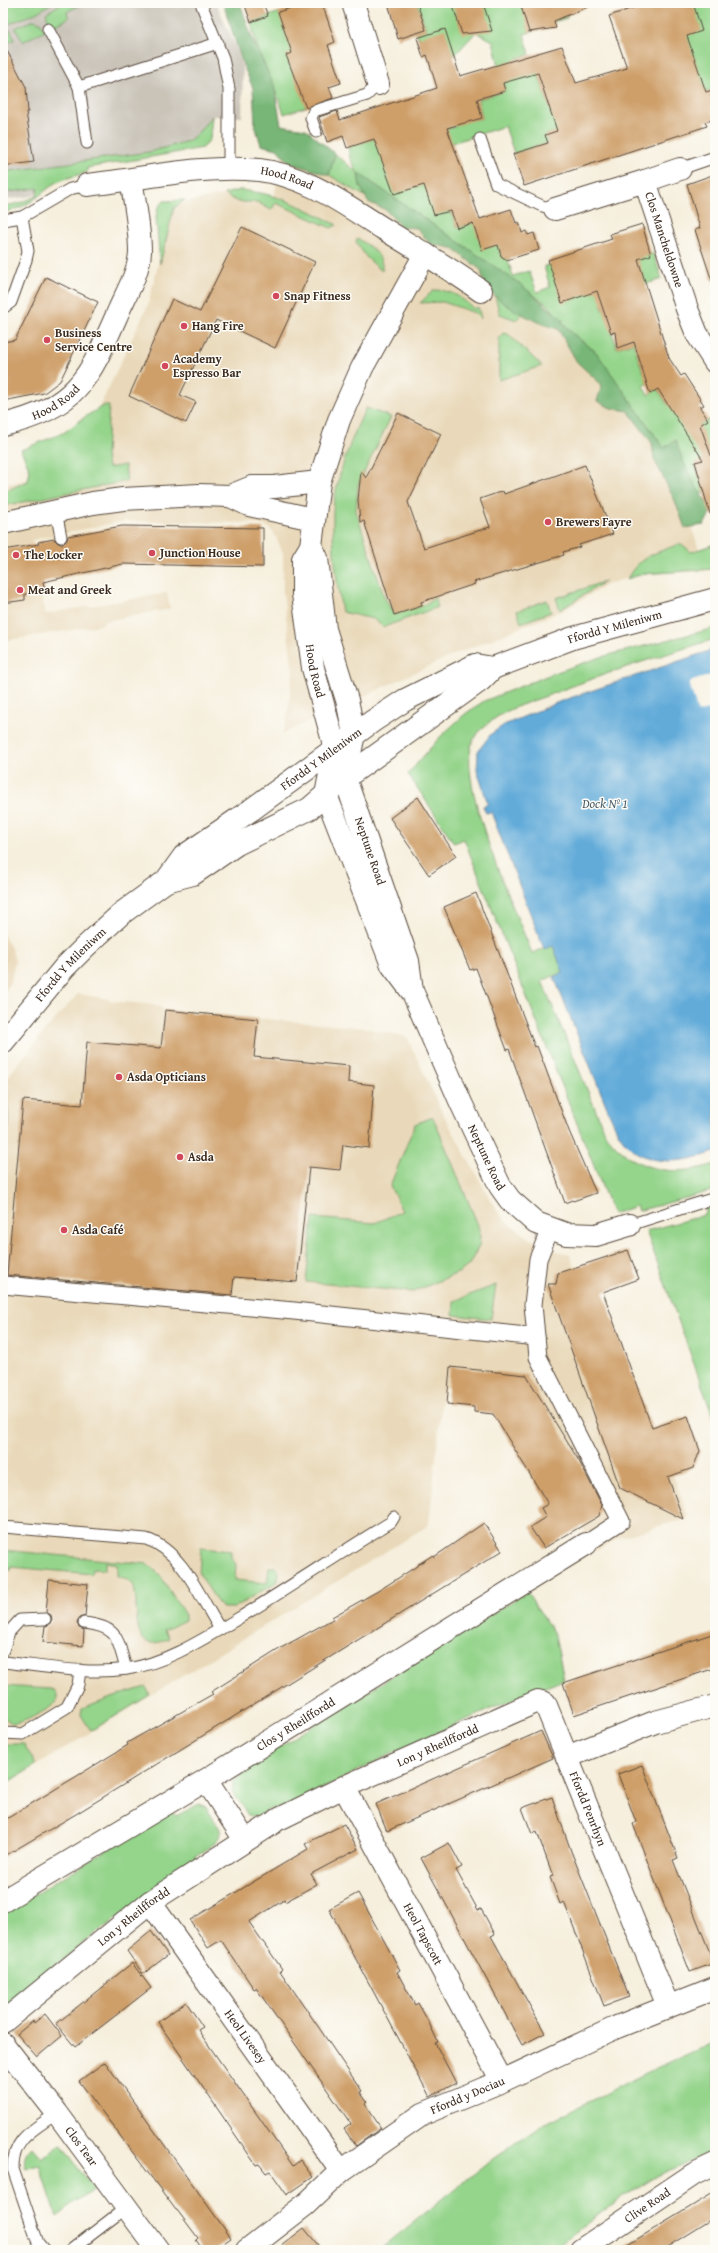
<svg xmlns="http://www.w3.org/2000/svg" width="718" height="2253" viewBox="0 0 718 2253" font-family="'Gentium Book Plus',serif">
  <style>
    .built { fill: #e9d9ba }
    .industrial { fill: #c9c3b8 }
    .green { fill: #94d48b; stroke: #687f54 }
    .forest { fill: #77b677; stroke: #59704a }
    .water { fill: #62abd9; stroke: #4e6a7c }
    .pier { fill: #f6efdd }
    .building { fill: #ce9f69 }
    .lines { fill: none; stroke-linecap: round; stroke-linejoin: round }
    .service-casing { stroke: #57483b; stroke-width: 13 }
    .pedestrian-casing { stroke: #57483b; stroke-width: 19 }
    .minor-casing { stroke: #57483b; stroke-width: 24 }
    .tertiary-casing { stroke: #57483b; stroke-width: 24 }
    .service { stroke: #fff; stroke-width: 11 }
    .pedestrian { stroke: #fff; stroke-width: 17 }
    .minor { stroke: #fff; stroke-width: 22 }
    .tertiary { stroke: #fff; stroke-width: 22 }
    .poi-dot { fill: #d1495b; stroke: #fdfcf7; stroke-width: 1.5 }
    .labels { text-anchor: middle; stroke-width: 3; stroke-linejoin: round; paint-order: stroke }
    .street-label { font-size: 12px; fill: #3b2a1e; stroke: #fdfcf7 }
    .poi-label { font-size: 12px; font-weight: bold; fill: #3b2a1e; stroke: #fdfcf7; text-anchor: start }
    .water-label { font-size: 13px; font-style: italic; fill: #4b5e69; stroke: #fdfcf7 }
  </style>
  <rect width="100%" height="100%" fill="#fdfcf7"/>
  <filter id="ink" filterUnits="userSpaceOnUse"><feTurbulence type="fractalNoise" baseFrequency=".025" numOctaves="2"/><feDisplacementMap in="SourceGraphic" scale="8" xChannelSelector="R" yChannelSelector="G"/><feConvolveMatrix kernelMatrix="1 2 1 2 8 2 1 2 1" color-interpolation-filters="sRGB"/></filter>
  <filter id="wash" filterUnits="userSpaceOnUse"><feTurbulence type="fractalNoise" baseFrequency=".012" numOctaves="4" result="noise"/><feDisplacementMap in="SourceGraphic" scale="16" xChannelSelector="R" yChannelSelector="G"/><feGaussianBlur stdDeviation="0.9" result="paint"/><feColorMatrix in="noise" values="0 0 0 0 0 0 0 0 0 0 0 0 0 0 0 0 0 1.4 0 .05"/><feComposite in="paint" operator="in"/></filter>
  <g filter="url(#wash)">
    <rect width="100%" height="100%" fill="#f6efdd"/>
    <g class="built">
      <path d="M289,131L359,172L409,205L532,297L664,448L699,549L705,571L643,574L610,583L562,611L455,654L282,734L287,718L293,673L283,591V553L274,533L268,527L256,523L124,521L32,540L45,614L167,593L170,609L105,621L101,625L3,641V485L69,471L148,305L173,205L227,194L274,196Z"/>
      <path d="M3,934L12,950L15,961L11,980L3,995Z"/>
      <path d="M78,994L108,999L111,1001L156,1005L165,1010L365,1028L407,1037L443,1114L495,1208L505,1220L530,1239L551,1249L570,1254L642,1458L665,1452L688,1518L621,1537L596,1550L502,1394L443,1387L429,1525L3,1786V1083L40,1036Z"/>
    </g>
    <path class="industrial" d="M3,3H216L236,47L243,69L242,117L212,116L206,126L180,151L87,165L64,176L33,196L3,200Z"/>
    <g class="green">
      <path d="M3,3H52L36,13L3,26Z"/>
      <path d="M62,3H83L67,12L69,18L50,28L46,13Z"/>
      <path d="M402,3H520L522,8L534,4L540,24L567,16V18L544,25L545,28L524,34L530,54L517,58L523,77L563,65L564,69L539,77L550,109L607,93L693,3H715V89L545,135L548,143L514,153L505,126L449,144L443,212L451,211L457,228L476,222L501,246L499,250L501,256L505,259L512,257L508,260L513,276L529,271L537,292L550,287L544,266L550,265H620L653,253L662,279L627,290L601,304L603,310L610,309V326L617,348L648,338L649,340L634,345L643,372L662,366L653,380L643,386L648,395L658,389L667,404L682,395L699,426L714,417L715,457L695,463L704,493L682,498L674,473L596,352L573,334L548,305L358,173L360,186L366,197L329,175L335,154L357,172L350,158L348,147L374,139L377,146L455,127L451,113L471,108L475,120L482,118L476,88L479,99L505,91L493,41L476,32L454,56L418,38L416,33L426,29L417,3L399,9Z"/>
      <path d="M289,9L298,37L306,107L284,114C274,83 256,54 251,22Z"/>
      <path d="M34,20L40,22L45,30L23,42L15,28Z"/>
      <path d="M11,30L14,40L3,45V34Z"/>
      <path d="M212,116L210,139L203,148L87,168V172C77,176 63,178 54,184C35,198 28,208 3,212V206L20,203L37,196L38,188L3,193V172L149,152L188,141L197,134Z"/>
      <path d="M240,190C277,193 305,208 337,225L331,228L276,203L271,210L257,202H238L224,194Z"/>
      <path d="M185,200L174,208L160,264L156,217L158,208L164,201Z"/>
      <path d="M357,238C370,247 384,254 382,271L367,258L356,242Z"/>
      <path d="M434,290C452,290 461,297 474,309L478,307L481,319L475,313L443,302L420,303Z"/>
      <path d="M494,293L505,304L522,314L516,320L500,314Z"/>
      <path d="M503,333L508,334L542,366L499,380V339Z"/>
      <path d="M105,405L109,406L106,455L108,468L125,465L127,481L3,506V492L28,481L30,470L21,450L65,432L86,416Z"/>
      <path d="M366,408L391,417L358,485L356,511L384,596L394,615L422,606L435,598L438,607L384,627L373,619L342,612C336,579 332,546 333,512C334,483 353,433 366,408Z"/>
      <path d="M679,544H682L691,552L715,544V569L643,574L627,579C640,555 655,554 679,544Z"/>
      <path d="M606,581L560,610L556,598Z"/>
      <path d="M547,600L551,612L521,623L517,611Z"/>
      <path d="M715,628V639C660,656 605,673 552,694C536,700 518,705 504,713C491,720 474,732 471,747C460,790 514,909 532,953L553,945L563,972L542,981L606,1135C634,1171 672,1178 715,1164V1190L638,1211L636,1206L613,1214L464,839L454,843L408,774L440,737L465,714L484,701L554,673L601,657Z"/>
      <path d="M6,1079L9,1127H3V1083Z"/>
      <path d="M433,1117L478,1225L480,1236L479,1246L469,1265L460,1272L413,1292L306,1282L313,1218L375,1223L402,1211L390,1186L415,1124Z"/>
      <path d="M715,1205V1422L646,1231L701,1216L706,1213V1209Z"/>
      <path d="M496,1285L491,1319L453,1315L454,1301Z"/>
      <path d="M201,1548L231,1551V1558L236,1564L235,1580L267,1583L269,1567H275L279,1571L278,1581L234,1608H223L217,1602L199,1573Z"/>
      <path d="M3,1550L148,1564L160,1575L185,1615V1620L165,1630L169,1638C127,1660 141,1607 133,1584L126,1579L117,1576V1564L105,1562V1570L93,1569L92,1574L11,1567L10,1571H3Z"/>
      <path d="M527,1592L555,1635L564,1680C464,1717 370,1763 276,1813L272,1808L257,1817L248,1815L232,1790L233,1781L241,1776L239,1772Z"/>
      <path d="M3,1686L51,1689L55,1691C58,1695 58,1700 54,1704C48,1710 21,1724 13,1724L3,1717Z"/>
      <path d="M146,1687L150,1695L91,1731L81,1715L82,1709L119,1695Z"/>
      <path d="M3,1744H24L36,1765L3,1786Z"/>
      <path d="M199,1804L206,1807L220,1829C222,1843 205,1849 195,1856L198,1862L99,1931L3,2008V1914L172,1810L176,1816Z"/>
      <path d="M715,2042V2149L659,2175L620,2199L551,2250H379L495,2157L544,2124L656,2068Z"/>
      <path d="M61,2144L94,2189L57,2217L40,2165L26,2169C23,2160 24,2153 32,2146L41,2159Z"/>
    </g>
    <g class="forest">
      <path d="M223,3H240L252,38L274,85L281,125L306,129L335,154L329,175L290,163L277,149L261,145L255,125L253,88L243,65Z"/>
      <path d="M358,173L520,284L563,320L561,321L573,334L596,352L664,448L676,440C683,467 696,488 712,510L704,525L685,528L675,501L654,459L652,443L628,411L611,408L597,401L602,385L577,362L558,329C538,324 492,302 484,282C482,278 482,274 481,270L452,248L430,244L417,228L401,227L386,210L368,202L360,186Z"/>
    </g>
    <path class="water" d="M715,649V1152C686,1162 648,1169 625,1142C618,1134 614,1124 610,1115L554,977L563,972L553,946L544,949L491,812L486,813L483,806L488,804L477,770L478,751L491,734L504,725L561,701Z"/>
    <path class="pier" d="M715,674V707L698,713L689,682Z"/>
    <g id="blocks">
      <g class="building">
        <path d="M244,3H263L268,16L251,22Z"/>
        <path d="M307,3H322L335,42L328,45L341,83L329,87L333,98L306,108L286,55L292,53L278,12Z"/>
        <path d="M388,3H417L426,30L398,39Z"/>
        <path d="M452,3H483L492,31L462,34Z"/>
        <path d="M520,3H597L554,21L556,28L529,32Z"/>
        <path d="M648,3H693L702,31L687,36L706,92L715,89V119L705,122L707,126L524,186L513,154L548,143L545,135L557,131L538,73L503,83L505,91L477,99L482,118L447,128L480,219L511,209L516,223L519,222L522,233L526,231L528,235L534,233L539,250L507,260L501,256L498,245L482,250L473,223L457,228L451,211L434,215L424,185L394,194L374,139L347,148L343,136L327,142L319,117L337,111L340,120L437,88L427,55L423,57L417,38L445,29L460,76L562,46L576,83L627,68L609,16Z"/>
        <path d="M3,43L26,87L28,112H26L34,162L3,166Z"/>
        <path d="M715,174V281H712L695,230L700,228L687,184Z"/>
        <path d="M642,224L651,255L638,259L662,336L669,358L681,376L684,374L693,388L704,405L700,407L708,420L700,425L712,458L715,457V514H710L695,462L703,460L658,389L650,394L634,342L617,348L615,332L611,333L597,291L562,303L548,260L612,239L610,234Z"/>
        <path d="M242,227L315,262L275,348L216,320L180,395L196,402L186,423L129,396L172,299L200,312Z"/>
        <path d="M46,277L98,302L60,381L44,393L3,401V342L15,340Z"/>
        <path d="M398,413L441,434L408,502L424,548L490,527L480,499L503,491L504,494L585,465L613,534L579,545L580,547L563,552L564,555L474,582L475,584L421,602L422,606L394,615L364,521L360,522L358,500L361,471L366,478Z"/>
        <path d="M122,526L263,528V567L123,564L43,582L45,591L25,594V600L3,603V550L39,544L38,542L54,539L58,543L63,544L67,540L68,536Z"/>
        <path d="M418,797L456,856L429,875L390,818Z"/>
        <path d="M476,893L535,1047L537,1046L569,1131L596,1193L573,1201L572,1200L565,1203L509,1049L507,1050L476,968L470,970L444,907Z"/>
        <path d="M165,1010L258,1019L254,1057L349,1066L348,1082L374,1085L369,1148L343,1145L340,1170L309,1167L297,1282L234,1277L232,1295L7,1275L23,1100L82,1105L87,1042L161,1048Z"/>
        <path d="M628,1250L639,1279L603,1292L652,1428L688,1416L700,1451L693,1468L668,1477L683,1519L620,1488L548,1284H556L558,1273Z"/>
        <path d="M450,1367L526,1375L579,1461L602,1505L599,1516L544,1548L530,1527L546,1517L541,1508L548,1504L493,1414L474,1412V1407L447,1404Z"/>
        <path d="M484,1523L502,1551L76,1814L3,1857V1821L128,1745L127,1743L213,1694L211,1692L281,1648L333,1619L332,1617L378,1591L417,1566V1565L433,1555L434,1557Z"/>
        <path d="M49,1580L88,1584L85,1616L79,1618L77,1622L79,1628L84,1630L83,1646L43,1642L45,1626L49,1625L52,1619L51,1615L46,1612Z"/>
        <path d="M715,1633V1668L574,1715L563,1683Z"/>
        <path d="M541,1731L553,1758L387,1831L376,1804Z"/>
        <path d="M642,1765L678,1858L673,1860L714,1963L690,1972L633,1824L636,1822L618,1774Z"/>
        <path d="M552,1797L571,1851L629,1997L604,2006L564,1902L560,1904L550,1877L553,1876L537,1832L532,1834L522,1808Z"/>
        <path d="M344,1824L358,1849L311,1874L317,1884L285,1902L284,1900L249,1922L282,1969L280,1971L300,2000L362,2091L360,2092L367,2102L365,2104L381,2128L356,2146L344,2129L351,2124L256,1988L254,1989L221,1940L208,1948L190,1920L308,1849L305,1844Z"/>
        <path d="M449,1843L462,1867L456,1870L478,1910L481,1909L495,1934L491,1936L545,2033L522,2045L421,1858Z"/>
        <path d="M358,1893L400,1970L397,1972L415,2005L418,2003L428,2021L438,2042L435,2043L456,2083L430,2097L329,1909Z"/>
        <path d="M151,1931L168,1955L143,1974L127,1951Z"/>
        <path d="M132,1963L151,1988L75,2047L56,2024Z"/>
        <path d="M186,2002L203,2027L198,2030L293,2166L300,2160L313,2177L287,2195L270,2171L266,2173L259,2164L256,2165L158,2022Z"/>
        <path d="M45,2014L62,2036L37,2057L17,2034L33,2021L34,2023Z"/>
        <path d="M105,2062L231,2238L214,2250H203L196,2240L198,2238L177,2210H176L79,2081Z"/>
        <path d="M715,2192V2217L662,2250H619Z"/>
        <path d="M304,2228L322,2250H276Z"/>
      </g>
    </g>
  </g>
  <g filter="url(#ink)">
    <use href="#blocks" fill-opacity="0" stroke="#57483b" stroke-width="1"/>
    <g class="lines">
      <g class="service-casing">
        <g id="service">
          <path d="M202,6L223,58L229,89V168"/>
          <path d="M48,29L79,87"/>
          <path d="M316,132L311,118L314,111L367,95L378,84"/>
          <path d="M480,139L496,184L542,206L555,209"/>
          <path d="M87,143L79,87L218,43"/>
          <path d="M680,169L715,157"/>
          <path d="M3,220L22,217L70,189L87,185"/>
          <path d="M3,308L11,302L26,260L28,251L22,217"/>
          <path d="M56,511L61,537"/>
          <path d="M629,1225L715,1198"/>
          <path d="M3,1527L146,1539C182,1550 201,1599 220,1629"/>
          <path d="M84,1623C120,1627 117,1639 126,1669"/>
          <path d="M3,1650L9,1632L20,1620L45,1619"/>
          <path d="M3,1662C44,1666 86,1675 127,1669C167,1663 205,1638 239,1618C290,1587 340,1553 391,1522L394,1517"/>
          <path d="M3,1733L23,1734L67,1707L78,1685L80,1670"/>
          <path d="M44,2250L38,2243L13,2169C12,2138 35,2129 57,2113"/>
          <path d="M71,2250L127,2207"/>
        </g>
      </g>
      <g class="pedestrian-casing">
        <g id="pedestrian">
          <path d="M550,1229L538,1259L533,1305L538,1357L621,1521L586,1544"/>
          <path d="M3,1285L294,1311L536,1337"/>
        </g>
      </g>
      <g class="minor-casing">
        <g id="minor">
          <path d="M353,3L378,84"/>
          <path d="M645,181L680,169"/>
          <path id="s1" d="M87,185C142,179 204,164 259,170C306,175 345,205 384,229C416,249 450,268 481,291"/>
          <path id="s2" d="M555,209L645,181L687,309L697,334L715,362"/>
          <path id="s3" d="M425,254L362,368L339,420L319,482L311,546L303,559V594L313,668L335,748L326,795L392,965L413,993L461,1103L500,1186L510,1200L536,1223L566,1234L596,1235L629,1225"/>
          <path id="s4" d="M3,425C79,407 90,376 119,310C127,292 139,272 140,252C140,229 135,203 131,180"/>
          <path d="M230,496L249,505L313,519"/>
          <path d="M3,523L93,503L123,499L199,495L230,496L252,487H274L319,482"/>
          <path id="s5" d="M311,546L317,558L325,629L347,700L354,734L345,778L408,961L412,990"/>
          <path d="M567,1757L655,1722L715,1706"/>
          <path d="M206,1780L245,1840"/>
          <path id="s6" d="M344,1787L502,2081"/>
          <path id="s7" d="M279,1819L344,1787L538,1701L545,1703L668,2006"/>
          <path id="s8" d="M3,1901L206,1780L586,1544"/>
          <path id="s9" d="M150,1902L341,2171"/>
          <path id="s10" d="M3,2022L150,1902L273,1823"/>
          <path id="s11" d="M3,2044L57,2113L158,2250"/>
          <path id="s12" d="M247,2250L305,2205L341,2171L423,2114L502,2081L617,2027L715,1988"/>
          <path id="s13" d="M581,2250L694,2174L715,2164"/>
        </g>
      </g>
      <g class="tertiary-casing">
        <g id="tertiary">
          <path id="s14" d="M166,881L193,874L237,844L309,809L345,778L481,680L493,668L573,638L715,599"/>
          <path id="s15" d="M3,1042L64,968L85,947L122,913L166,881L184,856L251,810L373,721L405,700L475,665L493,668"/>
        </g>
      </g>
      <use href="#service" class="service"/>
      <use href="#pedestrian" class="pedestrian"/>
      <use href="#minor" class="minor"/>
      <use href="#tertiary" class="tertiary"/>
    </g>
  </g>
  <g class="poi-dot">
    <circle cx="276" cy="296" r="4"/>
    <circle cx="184" cy="326" r="4"/>
    <circle cx="47" cy="340" r="4"/>
    <circle cx="165" cy="366" r="4"/>
    <circle cx="548" cy="522" r="4"/>
    <circle cx="152" cy="553" r="4"/>
    <circle cx="16" cy="555" r="4"/>
    <circle cx="20" cy="590" r="4"/>
    <circle cx="119" cy="1077" r="4"/>
    <circle cx="180" cy="1157" r="4"/>
    <circle cx="64" cy="1230" r="4"/>
  </g>
  <g class="labels">
    <g class="street-label">
      <text dy="4" stroke="none"><textPath href="#s1" startOffset="202">Hood Road</textPath></text>
      <text dy="4" stroke="none"><textPath href="#s2" startOffset="156">Clos Mancheldowne</textPath></text>
      <text dy="4" stroke="none"><textPath href="#s4" startOffset="58">Hood Road</textPath></text>
      <text dy="4" stroke="none"><textPath href="#s14" startOffset="522">Ffordd Y Mileniwm</textPath></text>
      <text dy="4" stroke="none"><textPath href="#s3" startOffset="445">Hood Road</textPath></text>
      <text dy="4" stroke="none"><textPath href="#s15" startOffset="429">Ffordd Y Mileniwm</textPath></text>
      <text dy="4" stroke="none"><textPath href="#s5" startOffset="316">Neptune Road</textPath></text>
      <text dy="4" stroke="none"><textPath href="#s15" startOffset="103">Ffordd Y Mileniwm</textPath></text>
      <text dy="4" stroke="none"><textPath href="#s3" startOffset="970">Neptune Road</textPath></text>
      <text dy="4" stroke="none"><textPath href="#s8" startOffset="342">Clos y Rheilffordd</textPath></text>
      <text dy="4" stroke="none"><textPath href="#s7" startOffset="175">Lon y Rheilffordd</textPath></text>
      <text dy="4" stroke="none"><textPath href="#s7" startOffset="406">Ffordd Penrhyn</textPath></text>
      <text dy="4" stroke="none"><textPath href="#s10" startOffset="168">Lon y Rheilffordd</textPath></text>
      <text dy="4" stroke="none"><textPath href="#s6" startOffset="167">Heol Tapscott</textPath></text>
      <text dy="4" stroke="none"><textPath href="#s9" startOffset="165">Heol Livesey</textPath></text>
      <text dy="4" stroke="none"><textPath href="#s12" startOffset="271">Ffordd y Dociau</textPath></text>
      <text dy="4" stroke="none"><textPath href="#s11" startOffset="129">Clos Tear</textPath></text>
      <text dy="4" stroke="none"><textPath href="#s13" startOffset="80">Clive Road</textPath></text>
    </g>
    <g class="poi-label">
      <text x="284" y="300">Snap Fitness</text>
      <text x="192" y="330">Hang Fire</text>
      <text x="55" y="337">Business<tspan x="55" dy="14">Service Centre</tspan></text>
      <text x="173" y="363">Academy<tspan x="173" dy="14">Espresso Bar</tspan></text>
      <text x="556" y="526">Brewers Fayre</text>
      <text x="160" y="557">Junction House</text>
      <text x="24" y="559">The Locker</text>
      <text x="28" y="594">Meat and Greek</text>
      <text x="127" y="1081">Asda Opticians</text>
      <text x="188" y="1161">Asda</text>
      <text x="72" y="1234">Asda Café</text>
    </g>
    <g class="water-label">
      <text x="605" y="808">Dock Nº 1</text>
    </g>
  </g>
  <rect width="718" height="2253" fill="none" stroke="#fdfcf7" stroke-width="16"/>
</svg>
